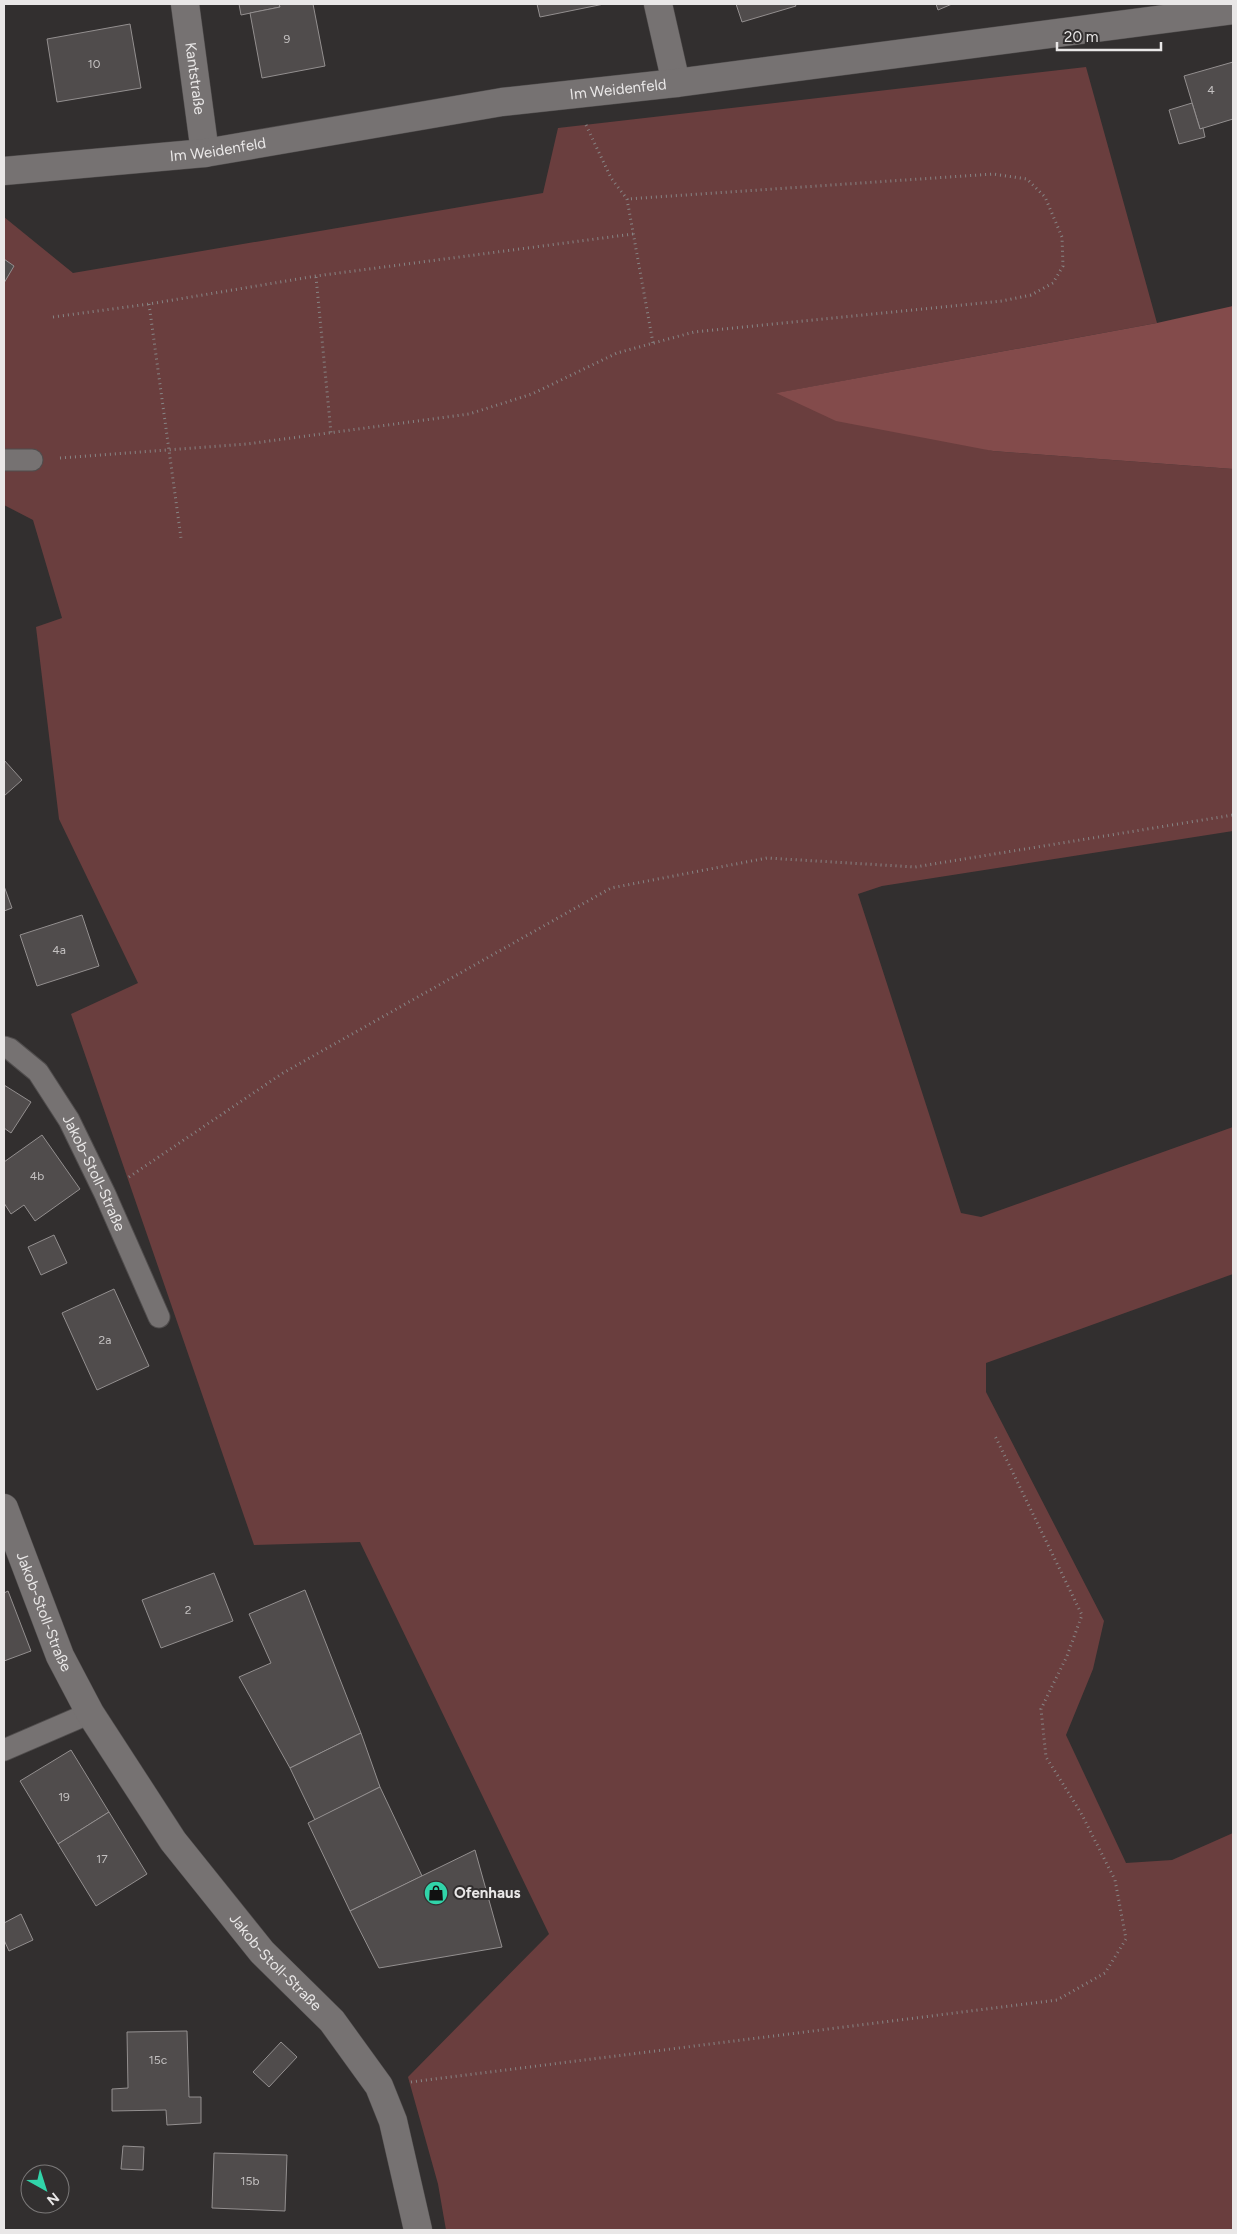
<svg xmlns="http://www.w3.org/2000/svg" width="1237" height="2234" viewBox="0 0 1237 2234" font-family="Figtree,sans-serif">
  <style>
    .green { fill: #6a3e3e }
    .forest { fill: #834b4b }
    .building { fill: #504c4c; stroke: #938f8f }
    .lines { fill: none; stroke-linecap: round; stroke-linejoin: round }
    .lane-casing { stroke: #504d4d; stroke-width: 23 }
    .street-casing { stroke: #504d4d; stroke-width: 29 }
    .secondary-casing { stroke: #504d4d; stroke-width: 29 }
    .path { stroke: #878585; stroke-width: 3; stroke-dasharray: 1 4; stroke-linecap: butt }
    .lane { stroke: #767272; stroke-width: 21 }
    .street { stroke: #767272; stroke-width: 28 }
    .secondary { stroke: #767272; stroke-width: 28 }
    .labels { text-anchor: middle; stroke-width: 4; stroke-linejoin: round; paint-order: stroke }
    .number-label { font-size: 12px; fill: #c3c0c0 }
    .street-label { font-size: 15px; fill: #e9e7e7; stroke: #322f2f }
    .poi-label { font-size: 15px; font-weight: bold; fill: #e9e7e7; stroke: #322f2f; text-anchor: start }
  </style>
  <rect width="100%" height="100%" fill="#322f2f"/>
  <path class="green" d="M1086,67L1157,323L777,393L993,451L1233,469V831L882,886L858,894L961,1213L981,1217L1233,1127V1274L986,1363V1392L1104,1621L1093,1669L1066,1735L1126,1863L1172,1860L1233,1833V2230H446L438,2184L408,2077L549,1934L360,1542L254,1545L71,1014L138,983L59,819L36,627L62,618L33,520L4,505V217L73,273L543,193L558,128Z"/>
  <path class="forest" d="M1233,306V469L993,451L836,421L776,393L1157,323Z"/>
  <g class="building">
    <path d="M239,4H279L280,7L241,15Z"/>
    <path d="M279,4H313L325,66L262,78L250,13L280,7Z"/>
    <path d="M537,4H604L540,17Z"/>
    <path d="M736,4H795L796,6L742,22Z"/>
    <path d="M936,4H952L938,10Z"/>
    <path d="M130,24L141,88L57,102L47,39Z"/>
    <path d="M1233,62V119L1200,129L1184,76Z"/>
    <path d="M1192,103L1200,129L1203,128L1205,137L1179,144L1169,110Z"/>
    <path d="M4,259L14,266L4,283Z"/>
    <path d="M4,760L22,780L4,796Z"/>
    <path d="M4,886L12,908L4,911Z"/>
    <path d="M82,915L99,966L37,986L20,935Z"/>
    <path d="M4,1085L31,1102L11,1133L4,1128Z"/>
    <path d="M42,1135L80,1189L35,1221L24,1205L11,1214L4,1203V1162Z"/>
    <path d="M54,1235L67,1263L41,1275L28,1247Z"/>
    <path d="M114,1289L149,1366L97,1390L62,1313Z"/>
    <path d="M214,1573L233,1621L161,1648L142,1600Z"/>
    <path d="M305,1590L361,1733L290,1768L239,1677L271,1663L249,1614Z"/>
    <path d="M8,1591L31,1651L4,1661V1593Z"/>
    <path d="M361,1733L380,1787L315,1820L290,1768Z"/>
    <path d="M71,1750L109,1812L58,1844L20,1781Z"/>
    <path d="M380,1787L422,1876L350,1911L308,1823Z"/>
    <path d="M109,1812L147,1874L96,1906L58,1844Z"/>
    <path d="M475,1850L502,1947L379,1968L350,1911Z"/>
    <path d="M21,1914L33,1940L9,1951L4,1940V1923Z"/>
    <path d="M187,2031L189,2097H201V2123L167,2125L166,2110L112,2111V2089L128,2088L127,2032Z"/>
    <path d="M281,2042L297,2057L269,2087L253,2072Z"/>
    <path d="M123,2146L144,2147L143,2170L121,2169Z"/>
    <path d="M214,2153L287,2155L285,2211L212,2208Z"/>
  </g>
  <g class="lines">
    <g class="lane-casing">
      <g id="lane">
        <path d="M4,460H32"/>
        <path id="s1" d="M4,1047L10,1049L38,1072L69,1120L105,1194L159,1317"/>
        <path d="M4,1750L90,1713"/>
      </g>
    </g>
    <g class="street-casing">
      <g id="street">
        <path id="s2" d="M185,4L205,153"/>
        <path d="M658,4L676,83"/>
        <path id="s3" d="M4,171L205,153L502,102L676,83L1233,10"/>
      </g>
    </g>
    <g class="secondary-casing">
      <g id="secondary">
        <path id="s4" d="M4,1508L60,1656L90,1713L173,1841L262,1952L332,2021L379,2086L393,2121L418,2230"/>
      </g>
    </g>
    <g class="path">
      <path d="M586,125L611,178L627,199L653,343"/>
      <path d="M316,277L331,433"/>
      <path d="M149,304L181,538"/>
      <path d="M53,317L149,304L316,276L633,234"/>
      <path d="M60,458L247,444L469,414L532,394L617,353L694,332L1002,301L1031,295L1053,283L1063,266L1062,237L1045,197L1027,179L993,174L627,199"/>
      <path d="M129,1177L283,1073L611,888L767,858L915,867L1233,815"/>
      <path d="M411,2082L1057,2000L1105,1973L1126,1939L1115,1880L1081,1813L1046,1757L1041,1709L1067,1656L1082,1615L995,1436"/>
    </g>
    <use href="#lane" class="lane"/>
    <use href="#street" class="street"/>
    <use href="#secondary" class="secondary"/>
  </g>
  <defs>
    <g id="shop-disc" transform="scale(1.25)"><circle r="9.5" fill="#31d4a9" stroke="#322f2f"/><path d="M-5-2.5h2.3a2.7 3.5 0 0 1 5.4 0H5L5.5 6h-11ZM-1.5-2.5h3a1.5 2.3 0 0 0-3 0Z" fill="#111"/></g>
  </defs>
  <g fill-rule="evenodd">
    <use href="#shop-disc" x="436" y="1893"/>
  </g>
  <g class="labels">
    <g class="number-label">
      <text x="287" y="43">9</text>
      <text x="94" y="68">10</text>
      <text x="1211" y="94">4</text>
      <text x="59" y="954">4a</text>
      <text x="37" y="1180">4b</text>
      <text x="105" y="1344">2a</text>
      <text x="188" y="1614">2</text>
      <text x="64" y="1801">19</text>
      <text x="102" y="1863">17</text>
      <text x="158" y="2064">15c</text>
      <text x="250" y="2185">15b</text>
    </g>
    <g class="street-label">
      <text dy="5" stroke="none"><textPath href="#s2" startOffset="75">Kantstraße</textPath></text>
      <text dy="5" stroke="none"><textPath href="#s3" startOffset="620">Im Weidenfeld</textPath></text>
      <text dy="5" stroke="none"><textPath href="#s3" startOffset="215">Im Weidenfeld</textPath></text>
      <text dy="5" stroke="none"><textPath href="#s1" startOffset="158">Jakob-Stoll-Straße</textPath></text>
      <text dy="5" stroke="none"><textPath href="#s4" startOffset="111">Jakob-Stoll-Straße</textPath></text>
      <text dy="5" stroke="none"><textPath href="#s4" startOffset="534">Jakob-Stoll-Straße</textPath></text>
    </g>
    <g class="poi-label">
      <text x="454" y="1898">Ofenhaus</text>
    </g>
  </g>
  <rect width="1237" height="2234" fill="none" stroke="#e9e7e7" stroke-width="10"/>
  <g transform="translate(45 2189) rotate(141)"><circle r="24" fill="#322f2f" stroke="#7b7979"/>
  <path d="M0-4L9 19L0 12L-9 19Z" fill="#31d4a9"/>
  <text y="-8" font-size="14" font-weight="bold" text-anchor="middle" fill="#e9e7e7">N</text>
  </g>
  <path d="M1057 42v8h104v-8" fill="none" stroke="#e9e7e7" stroke-width="2.5"/>
  <text x="1064" y="42" font-size="15" fill="#e9e7e7" stroke="#322f2f" stroke-width="4" paint-order="stroke">20 m</text>
</svg>
